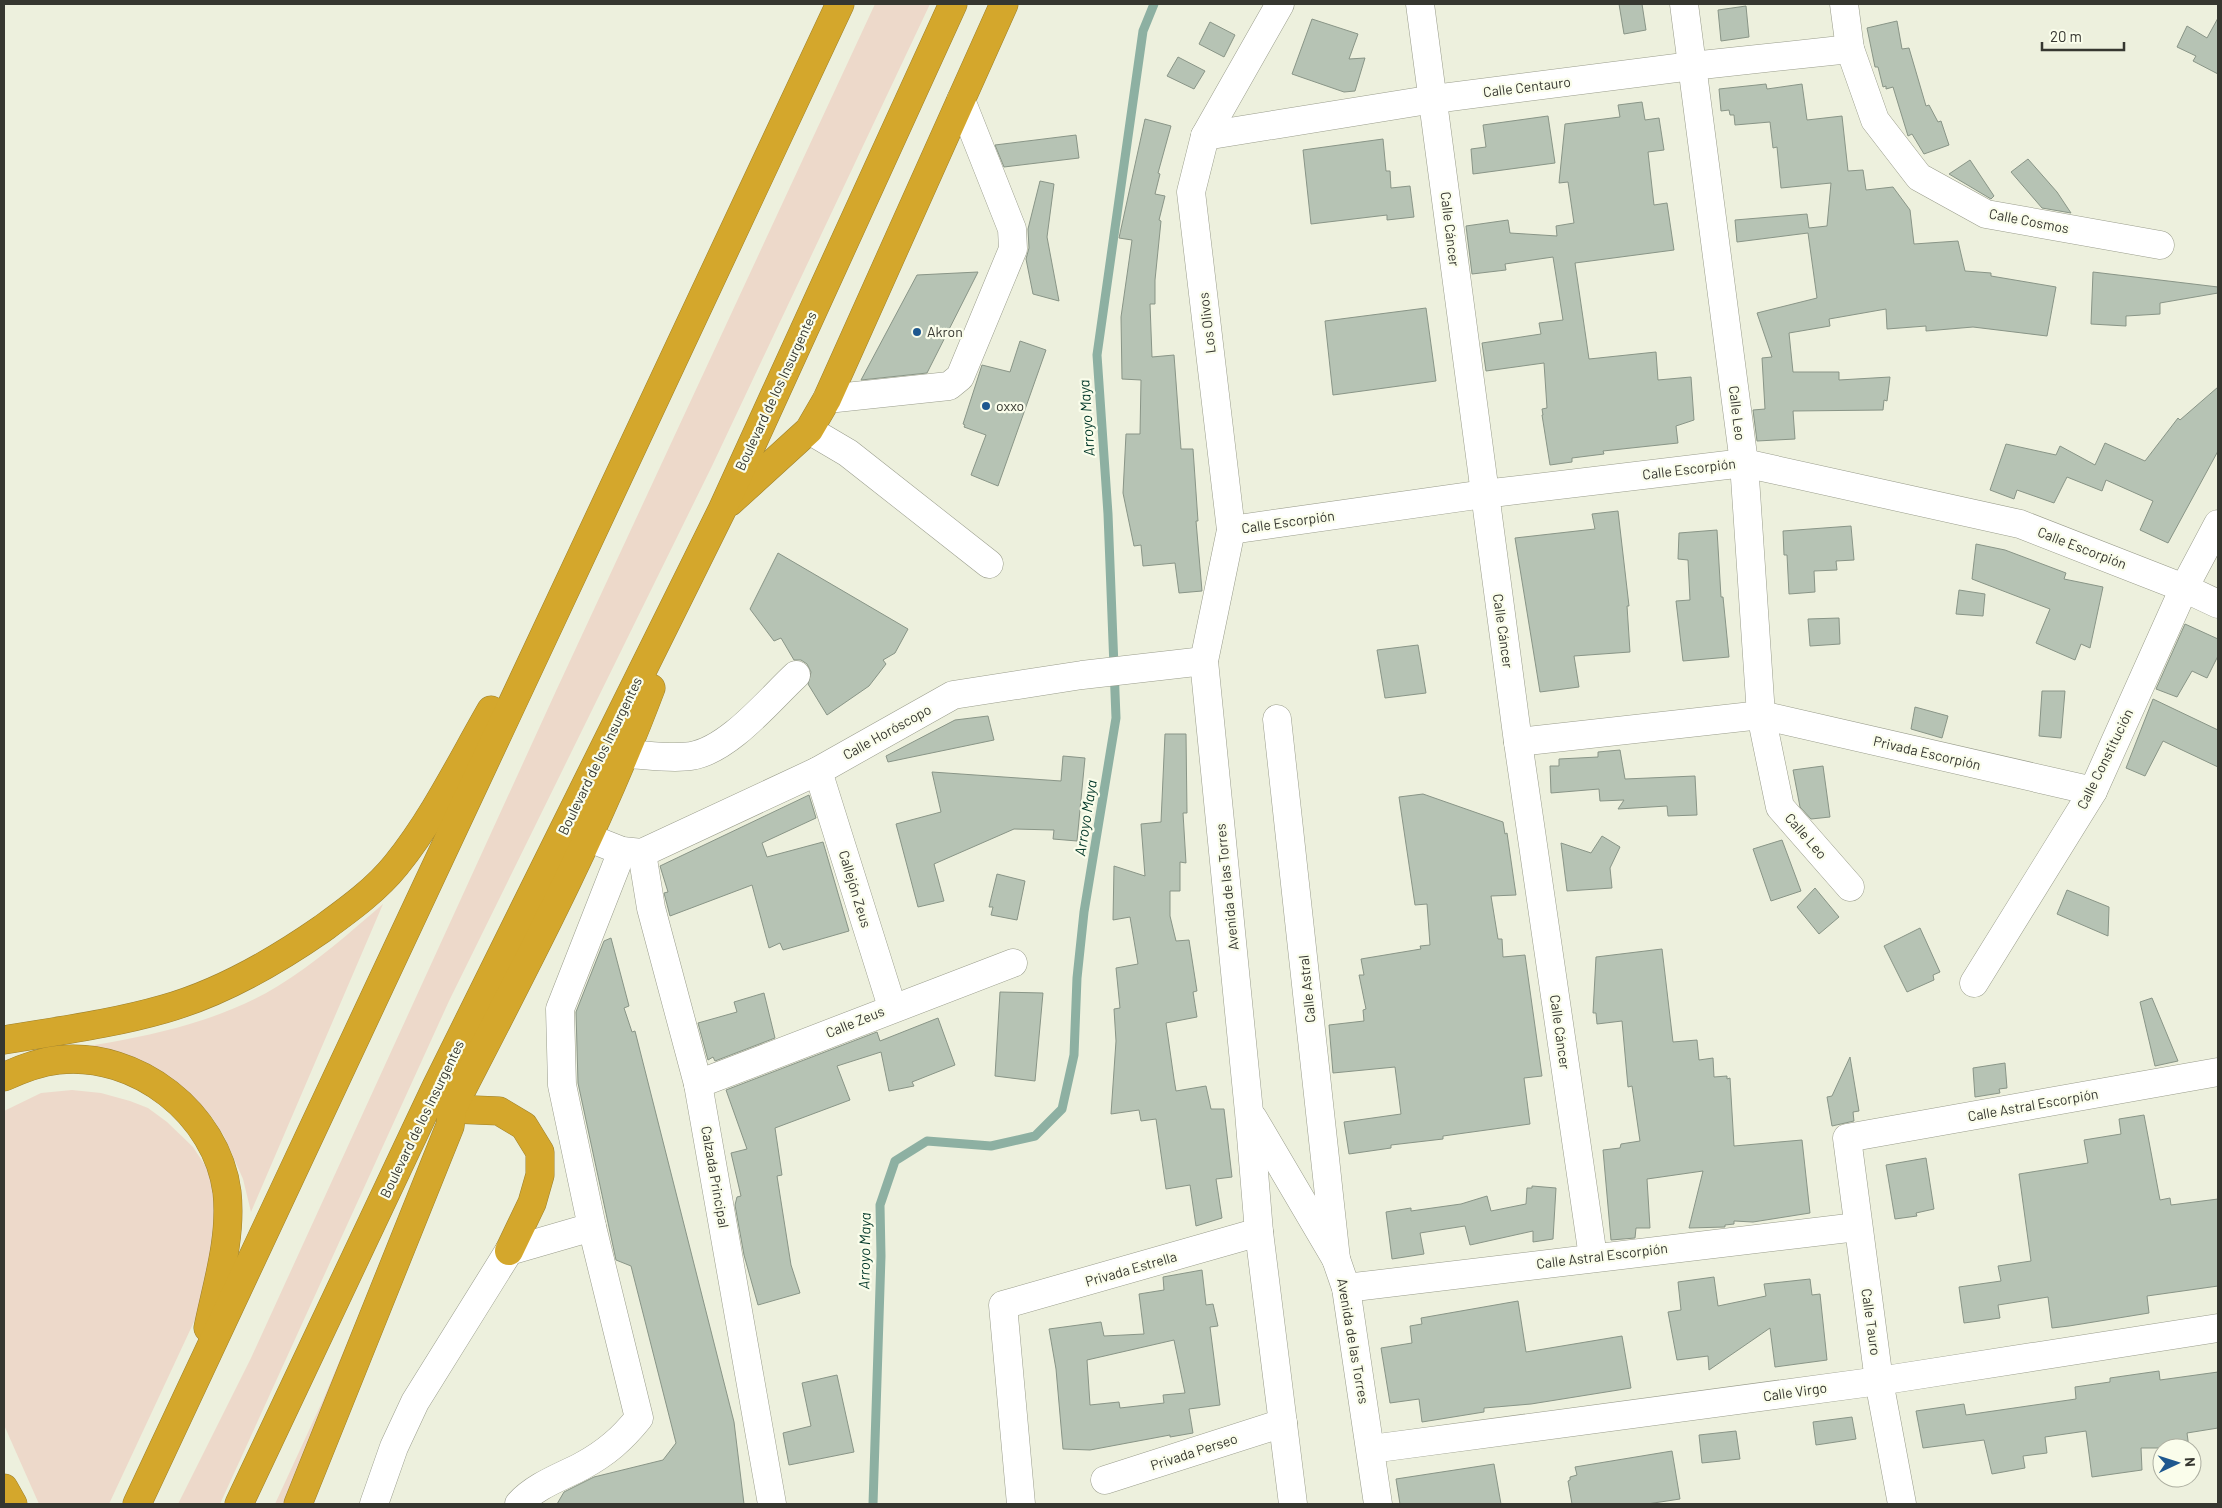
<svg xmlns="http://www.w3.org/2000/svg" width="2222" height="1508" viewBox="0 0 2222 1508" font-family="Barlow,sans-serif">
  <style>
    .green { fill: #edd9ca }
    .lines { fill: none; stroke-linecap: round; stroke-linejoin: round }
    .stream { stroke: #8db0a2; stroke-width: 9 }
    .building { fill: #b6c3b4; stroke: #899587; fill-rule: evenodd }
    .minor-casing { stroke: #9a9d8c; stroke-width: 29 }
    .highway-casing { stroke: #9d802d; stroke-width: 29 }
    .minor { stroke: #fff; stroke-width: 28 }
    .highway { stroke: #d4a72c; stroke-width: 28 }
    .poi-dot { fill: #1e588f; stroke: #fafdeb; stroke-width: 2 }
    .labels { text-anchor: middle; stroke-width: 4.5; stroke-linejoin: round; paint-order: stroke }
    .street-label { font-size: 14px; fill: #363730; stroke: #fafdeb }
    .poi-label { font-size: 14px; fill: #363730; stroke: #fafdeb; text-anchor: start }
    .water-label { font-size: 15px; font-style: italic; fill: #033829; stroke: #fafdeb }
  </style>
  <rect width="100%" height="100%" fill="#edf0dd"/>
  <g class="green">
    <path d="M875,4H930L712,466L449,1001L220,1504H178L251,1358L556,691Z"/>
    <path d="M383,904L251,1212L243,1179L224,1136L211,1116L176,1085L148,1070L4,1071V1060C94,1044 199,1035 278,986C316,963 349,933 383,904Z"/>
    <path d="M72,1090L101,1093L130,1101L148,1108L167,1122L193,1147L212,1176L220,1226L199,1311L109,1504H39L4,1425V1111L41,1093Z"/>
    <path d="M404,1208L334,1397L283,1504H275L323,1400Z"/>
  </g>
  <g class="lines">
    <path class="stream" d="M873,1504L881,1256L880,1205L895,1161L927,1141L991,1146L1035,1136L1062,1109L1074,1055L1077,978L1084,912L1116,718L1108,514L1097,355L1143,31L1154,4"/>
  </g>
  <g class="building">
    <path d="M1619,4H1642L1646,30L1624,34Z"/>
    <path d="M1746,6L1749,37L1721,41L1718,10Z"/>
    <path d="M2218,18V74L2193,61L2196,56L2177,47L2187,26L2207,38Z"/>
    <path d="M1312,19L1358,34L1349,59L1365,58L1355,91L1344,92L1292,74Z"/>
    <path d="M1897,21L1902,49L1909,48L1926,106L1929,105L1938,122L1941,121L1949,145L1924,154L1912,134L1908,136L1893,87L1886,89V86L1883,87L1878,67H1875L1867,28Z"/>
    <path d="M1210,22L1235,35L1224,57L1199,44Z"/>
    <path d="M1178,57L1205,71L1194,89L1167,76Z"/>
    <path d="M1766,84L1767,89L1802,84L1807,120L1842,116L1848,171L1863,170L1866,190L1893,187L1910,210L1914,244L1958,241L1965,271L1991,273V276L2056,287L2047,336L1973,327L1926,331V326L1887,329L1886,309L1829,319L1830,326L1789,333L1793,372H1839V380L1890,377L1887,401L1884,400L1883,410L1793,411L1795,439L1757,441L1753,410L1765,409L1762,358L1772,357L1757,313L1817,298L1808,233L1737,242L1735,220L1807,214L1809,228L1827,226L1831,183L1781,188L1777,147L1773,148L1770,122L1735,125L1734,115H1730L1729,110L1721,111L1719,89Z"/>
    <path d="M1642,102L1645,120L1659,118L1664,150L1648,152L1654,205L1667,203L1674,250L1575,263L1589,359L1656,352L1658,380L1691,377L1694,420L1676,426L1678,443L1603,451L1604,454L1572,458V462L1550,465L1542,415H1543L1542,409L1547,408L1544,363L1486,371L1482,343L1541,334L1539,323L1563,320L1553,257L1505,264L1506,270L1472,274L1466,226L1508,220L1510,233L1557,236L1556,226L1574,223L1568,182L1559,183L1565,124L1620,117L1618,105Z"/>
    <path d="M1548,116L1555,163L1473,174L1471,149L1486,147L1483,125Z"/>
    <path d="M1145,119L1171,126L1158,173L1160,174L1155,194L1165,196L1159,220L1161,221L1155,280V304H1150L1152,357L1174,355L1181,449H1193L1198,521H1196L1202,591L1179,593L1175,563L1143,566L1141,545L1134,546L1123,493L1126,434H1140L1141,380L1122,379L1121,317L1132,240L1119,238Z"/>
    <path d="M1076,135L1079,158L1004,167L995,145Z"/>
    <path d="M1383,139L1386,171H1390L1391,188L1410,186L1414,217L1387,220V215L1311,224L1303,150Z"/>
    <path d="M2028,159L2057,192L2071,213L2042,208L2011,172Z"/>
    <path d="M1970,160L1994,196L1991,199L1949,174Z"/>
    <path d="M1040,181L1054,184L1047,237L1059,301L1033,294L1026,259L1029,248L1028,229Z"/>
    <path d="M978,272L927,373L861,380L917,275Z"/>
    <path d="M2093,272L2218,287V293L2160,303V314L2126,316V326L2091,324Z"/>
    <path d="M1426,308L1436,381L1333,395L1325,321Z"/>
    <path d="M1020,341L1046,350L998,486L971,475L986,435L964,427L965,425L963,424L982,365L1010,372Z"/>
    <path d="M2218,387V451L2168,543L2140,530L2153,501L2106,480L2102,491L2067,477L2054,503L2017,490L2014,499L1990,490L2006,444L2056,455L2060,446L2095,465L2105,443L2145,461L2178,418L2180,420Z"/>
    <path d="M1618,511L1629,606H1627L1630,652L1574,656L1579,687L1540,692L1515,538L1595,529L1592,514Z"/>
    <path d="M1851,526L1854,560L1836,561L1837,570L1814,571L1815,592L1789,594L1787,555H1784L1783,531Z"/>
    <path d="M1717,530L1721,597H1723L1729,657L1683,661L1676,601L1690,600L1688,560L1678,559L1679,533Z"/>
    <path d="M1976,544L2005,550L2066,573L2064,579L2103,587L2090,648L2081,644L2075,660L2036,643L2050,609L1972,579Z"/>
    <path d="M778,553L908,629L895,653L883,660L886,664L869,686L827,715L808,684L811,672L807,664L801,660H794L781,638L774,641L750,609Z"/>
    <path d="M1959,590L1985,594L1983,616L1956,614Z"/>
    <path d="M1839,618L1840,644L1810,646L1808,619Z"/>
    <path d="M2185,624L2218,639V656L2207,678L2192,671L2177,697L2156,689Z"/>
    <path d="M1418,645L1426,693L1385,698L1377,650Z"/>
    <path d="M2042,691H2065L2061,738L2039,736Z"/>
    <path d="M2153,699L2218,730V767L2163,741L2145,776L2126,768Z"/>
    <path d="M1915,707L1948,716L1942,738L1911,729Z"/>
    <path d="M988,716L994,740L888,762L886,756L955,720Z"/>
    <path d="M1165,734H1186L1187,813H1183L1186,863L1180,862V891H1170V916L1176,941L1189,940L1197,991L1193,992L1197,1017L1166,1023L1174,1079L1176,1091L1206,1086L1211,1109H1224L1232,1177L1216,1179L1222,1218L1196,1226L1190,1185L1166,1189L1156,1119L1141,1121L1139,1110L1111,1114L1116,1041L1114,1009L1120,1008L1116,968L1138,964L1130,917L1113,920L1114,866L1145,876L1141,824L1161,822Z"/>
    <path d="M1620,750L1625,779L1695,776L1697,815L1668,816L1667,806L1618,809L1624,800L1600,801L1599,789L1551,793L1550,766H1559V759L1598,757V752Z"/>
    <path d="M1063,756L1085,758L1077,841L1053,839L1054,830L1014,829L934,864L944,901L918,907L896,824L941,812L932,772L1061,781Z"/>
    <path d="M1823,766L1830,817L1811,819L1800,807L1793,770Z"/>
    <path d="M1423,794L1503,822L1505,834L1507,833L1516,895L1491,896L1498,939H1502L1503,957L1525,955L1542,1076L1524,1078L1530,1124L1443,1136V1139L1391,1145V1148L1349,1154L1344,1122L1401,1114L1395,1067L1333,1073L1329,1025L1364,1021L1363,1010L1366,1009L1359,975H1364L1361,959L1421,949L1420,946L1430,945L1427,904L1415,905L1399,797Z"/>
    <path d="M809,795L816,818L762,843L767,857L823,842L849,931L783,950L780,943L769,948L752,885L670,916L664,893L668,892L660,866Z"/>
    <path d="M1602,836L1620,847L1610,868L1612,888L1567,891L1561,843L1591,853Z"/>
    <path d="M1782,840L1801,891L1771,901L1753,849Z"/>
    <path d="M997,874L1025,881L1017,920L991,915L993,907H989Z"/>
    <path d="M1815,888L1839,917L1819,934L1797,907Z"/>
    <path d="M2067,890L2109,907L2108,936L2057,914Z"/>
    <path d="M1920,928L1940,972L1933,975L1934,980L1907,992L1884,946Z"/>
    <path d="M611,938L629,1006L624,1008L632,1032L635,1031L734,1422L744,1504H557L564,1492L594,1477L663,1460L676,1443L631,1266L616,1260L578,1083L576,1012L604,941Z"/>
    <path d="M1662,949L1673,1042L1697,1040L1699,1060L1713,1058L1714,1077L1727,1076V1079L1730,1078L1734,1146L1802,1140L1810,1213L1753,1222L1734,1221V1224L1725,1225V1227L1689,1228L1703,1171L1647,1179L1650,1228H1636L1635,1238L1611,1240L1603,1150L1620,1148L1621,1144L1640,1141L1632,1086L1628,1087L1622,1021L1597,1024L1596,1013H1593L1596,957Z"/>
    <path d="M1000,992L1043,993L1035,1081L995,1076Z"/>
    <path d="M764,993L775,1038L715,1061L713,1057L708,1060L698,1023L737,1012L734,1002Z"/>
    <path d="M2152,998L2178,1061L2155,1066L2140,1002Z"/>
    <path d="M938,1018L955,1065L912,1082L914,1086L889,1091L881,1052L837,1066L850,1100L775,1128L782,1175L777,1176L791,1265L800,1293L758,1305L744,1255L735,1205L737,1197L741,1196L731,1153L747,1149L726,1090L877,1032L880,1041Z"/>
    <path d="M1850,1057L1859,1111L1853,1112L1854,1121L1832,1126L1827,1097L1832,1096Z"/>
    <path d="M2005,1063L2007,1088L1999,1089L2000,1093L1975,1097L1973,1068Z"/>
    <path d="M2144,1115L2160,1200L2170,1198L2171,1205L2218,1199V1286L2147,1296L2149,1313L2069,1326L2052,1328L2048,1297L1998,1305L2000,1318L1964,1323L1959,1287L2001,1281L1998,1266L2031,1261L2019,1174L2088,1163L2084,1140L2121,1134L2119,1119Z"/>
    <path d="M1926,1158L1934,1209L1916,1213L1917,1216L1895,1219L1886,1165Z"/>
    <path d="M1532,1186L1556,1188L1553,1239L1533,1242V1231L1470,1245L1465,1226L1420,1233L1424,1254L1392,1259L1386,1212L1411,1208V1211L1461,1204L1487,1196L1491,1211L1526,1204L1527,1188H1532Z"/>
    <path d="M1202,1270L1206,1305L1213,1304L1218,1326L1210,1327L1220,1405L1189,1409L1193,1433L1170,1437V1435L1090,1450L1063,1449L1056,1369L1049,1329L1101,1322L1104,1336L1144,1334L1139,1294L1164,1290L1163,1277ZM1174,1340L1185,1393L1163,1395L1164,1403L1120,1408L1119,1402L1090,1405L1087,1360Z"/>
    <path d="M1714,1277L1718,1306L1766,1296L1764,1284L1810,1279L1812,1295L1820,1294L1827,1360L1775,1367L1770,1328L1709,1370L1708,1356L1677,1360L1668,1312L1681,1310L1678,1282Z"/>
    <path d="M1518,1301L1526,1352L1622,1336L1631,1388L1531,1404L1484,1408V1412L1422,1422L1419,1399L1390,1403L1381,1348L1412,1343L1410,1326L1422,1324L1421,1318Z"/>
    <path d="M2159,1371L2160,1380L2218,1372V1428L2187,1433L2189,1448H2141L2142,1470L2092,1477L2086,1431L2045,1437L2047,1453L2023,1456L2025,1468L1992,1474L1984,1440L1923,1448L1916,1411L1964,1404L1966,1415L2076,1399L2075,1387L2110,1382V1378Z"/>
    <path d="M837,1375L854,1452L789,1465L783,1433L811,1426L802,1383Z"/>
    <path d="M1852,1417L1856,1439L1816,1445L1813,1422Z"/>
    <path d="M1736,1431L1740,1459L1702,1463L1699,1435Z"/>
    <path d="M1672,1451L1680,1499L1647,1504H1572L1568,1481L1570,1480V1477L1577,1475L1575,1467Z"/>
    <path d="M1494,1464L1501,1504H1400L1396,1479Z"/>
  </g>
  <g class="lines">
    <g class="minor-casing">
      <g id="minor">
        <path d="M1280,4L1205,136L1191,192L1231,530L1204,661L1249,1112L1259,1232L1293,1504"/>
        <path d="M1420,4L1518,742L1593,1257"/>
        <path d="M1684,4L1744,463L1761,715L1780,807L1850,887"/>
        <path d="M1844,4L1850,49L1875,120L1919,177L1986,214L2160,245"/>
        <path d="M1205,136L1434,99L1692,66L1850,49"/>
        <path d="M827,399L949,386L960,377L1013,249L1012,229L961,100"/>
        <path d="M809,430L848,453L989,564"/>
        <path d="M1231,530L1484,494L1744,463L2020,524L2184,588L2218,604"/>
        <path d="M1277,719L1336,1259"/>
        <path d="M1518,742L1761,715L2093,791"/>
        <path d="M626,754C647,755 671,759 691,756C729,750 769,700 796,675"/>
        <path d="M818,771L892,1007"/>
        <path d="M589,838L622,851L642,853L818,771L953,695L1082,675L1204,661"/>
        <path d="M642,853L651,908L698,1084L772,1504"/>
        <path d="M1974,983L2093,791L2184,588L2218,524"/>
        <path d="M698,1084L1013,963"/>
        <path d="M1253,1118L1336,1259L1346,1288L1378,1504"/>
        <path d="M1346,1288L1857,1227"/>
        <path d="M1371,1449L1879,1381L2218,1328"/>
        <path d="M1105,1480L1283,1423"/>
        <path d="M374,1504L394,1447L415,1402L509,1251L592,1227"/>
        <path d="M519,1504C535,1486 561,1477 582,1466C606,1453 622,1439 639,1418L592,1227L562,1085L560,1009L622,851"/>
        <path d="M1021,1504L1003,1305L1259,1232"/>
        <path d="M1902,1504L1879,1381L1847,1138L2218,1072"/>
      </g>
    </g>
    <g class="highway-casing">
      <g id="highway">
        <path d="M730,502L809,430L827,399L1004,4"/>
        <path d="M4,1040C57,1031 112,1024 164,1009C221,993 273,963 322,929C348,910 376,890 396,865C434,818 461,762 491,710"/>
        <path d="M4,1077C21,1069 39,1062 58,1060C137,1051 217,1114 227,1192C232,1238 217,1284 208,1328"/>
        <path d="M452,1109L499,1111L524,1126L540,1152V1175L532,1203L509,1251"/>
        <path d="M4,1488L13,1504"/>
        <path d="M137,1504L840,4"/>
        <path d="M239,1504L436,1087L722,510L953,4"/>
        <path d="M298,1504L450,1126L452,1109C523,971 596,834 651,688"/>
      </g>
    </g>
    <use href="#minor" class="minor"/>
    <use href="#highway" class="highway"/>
  </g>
  <g class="poi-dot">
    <circle cx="917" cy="332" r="5"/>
    <circle cx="986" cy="406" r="5"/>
  </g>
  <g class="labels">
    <g class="street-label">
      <text transform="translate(1527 87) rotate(-7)" y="5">Calle Centauro</text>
      <text transform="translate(2029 221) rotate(11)" y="5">Calle Cosmos</text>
      <text transform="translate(1450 229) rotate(83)" y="5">Calle Cáncer</text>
      <text transform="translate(1207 323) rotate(-97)" y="5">Los Olivos</text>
      <text transform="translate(776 391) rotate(-65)" y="5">Boulevard de los Insurgentes</text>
      <text transform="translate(1737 413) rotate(83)" y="5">Calle Leo</text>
      <text transform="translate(1689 469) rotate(-7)" y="5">Calle Escorpión</text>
      <text transform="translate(1288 522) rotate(-8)" y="5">Calle Escorpión</text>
      <text transform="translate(2082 548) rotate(21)" y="5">Calle Escorpión</text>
      <text transform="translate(1503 631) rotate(82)" y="5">Calle Cáncer</text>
      <text transform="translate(887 732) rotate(-29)" y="5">Calle Horóscopo</text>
      <text transform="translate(1927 753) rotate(13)" y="5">Privada Escorpión</text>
      <text transform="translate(600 756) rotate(-64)" y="5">Boulevard de los Insurgentes</text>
      <text transform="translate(2105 759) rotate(-64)" y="5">Calle Constitución</text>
      <text transform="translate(1806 836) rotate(49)" y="5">Calle Leo</text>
      <text transform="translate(1227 887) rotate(-96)" y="5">Avenida de las Torres</text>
      <text transform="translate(855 889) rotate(73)" y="5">Callejón Zeus</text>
      <text transform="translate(1307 989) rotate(-96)" y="5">Calle Astral</text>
      <text transform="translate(855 1022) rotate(-22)" y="5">Calle Zeus</text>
      <text transform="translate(1560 1032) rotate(82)" y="5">Calle Cáncer</text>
      <text transform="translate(2033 1105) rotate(-10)" y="5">Calle Astral Escorpión</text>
      <text transform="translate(422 1119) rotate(-64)" y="5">Boulevard de los Insurgentes</text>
      <text transform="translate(715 1177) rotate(80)" y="5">Calzada Principal</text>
      <text transform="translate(1602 1256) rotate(-7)" y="5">Calle Astral Escorpión</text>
      <text transform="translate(1131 1269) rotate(-16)" y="5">Privada Estrella</text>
      <text transform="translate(1871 1322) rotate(82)" y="5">Calle Tauro</text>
      <text transform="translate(1353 1341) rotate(80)" y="5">Avenida de las Torres</text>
      <text transform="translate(1795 1392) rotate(-8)" y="5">Calle Virgo</text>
      <text transform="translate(1194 1452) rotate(-18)" y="5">Privada Perseo</text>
    </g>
    <g class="poi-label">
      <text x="927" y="337">Akron</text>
      <text x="996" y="411">oxxo</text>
    </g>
    <g class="water-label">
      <text transform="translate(1087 418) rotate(-94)" y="5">Arroyo Maya</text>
      <text transform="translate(1086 818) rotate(-81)" y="5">Arroyo Maya</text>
      <text transform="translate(865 1251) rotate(-89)" y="5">Arroyo Maya</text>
    </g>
  </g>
  <rect width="2222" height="1508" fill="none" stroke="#363730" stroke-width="10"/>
  <g transform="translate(2177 1463) rotate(86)"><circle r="24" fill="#fafdeb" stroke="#acaea0"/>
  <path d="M0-4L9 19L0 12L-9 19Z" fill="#1e588f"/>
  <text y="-8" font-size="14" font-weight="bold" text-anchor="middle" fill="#363730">N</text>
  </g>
  <path d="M2042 42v8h82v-8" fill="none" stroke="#363730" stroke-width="2.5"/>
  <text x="2050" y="42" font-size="15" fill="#363730" stroke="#fafdeb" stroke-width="4" paint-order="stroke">20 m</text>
</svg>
